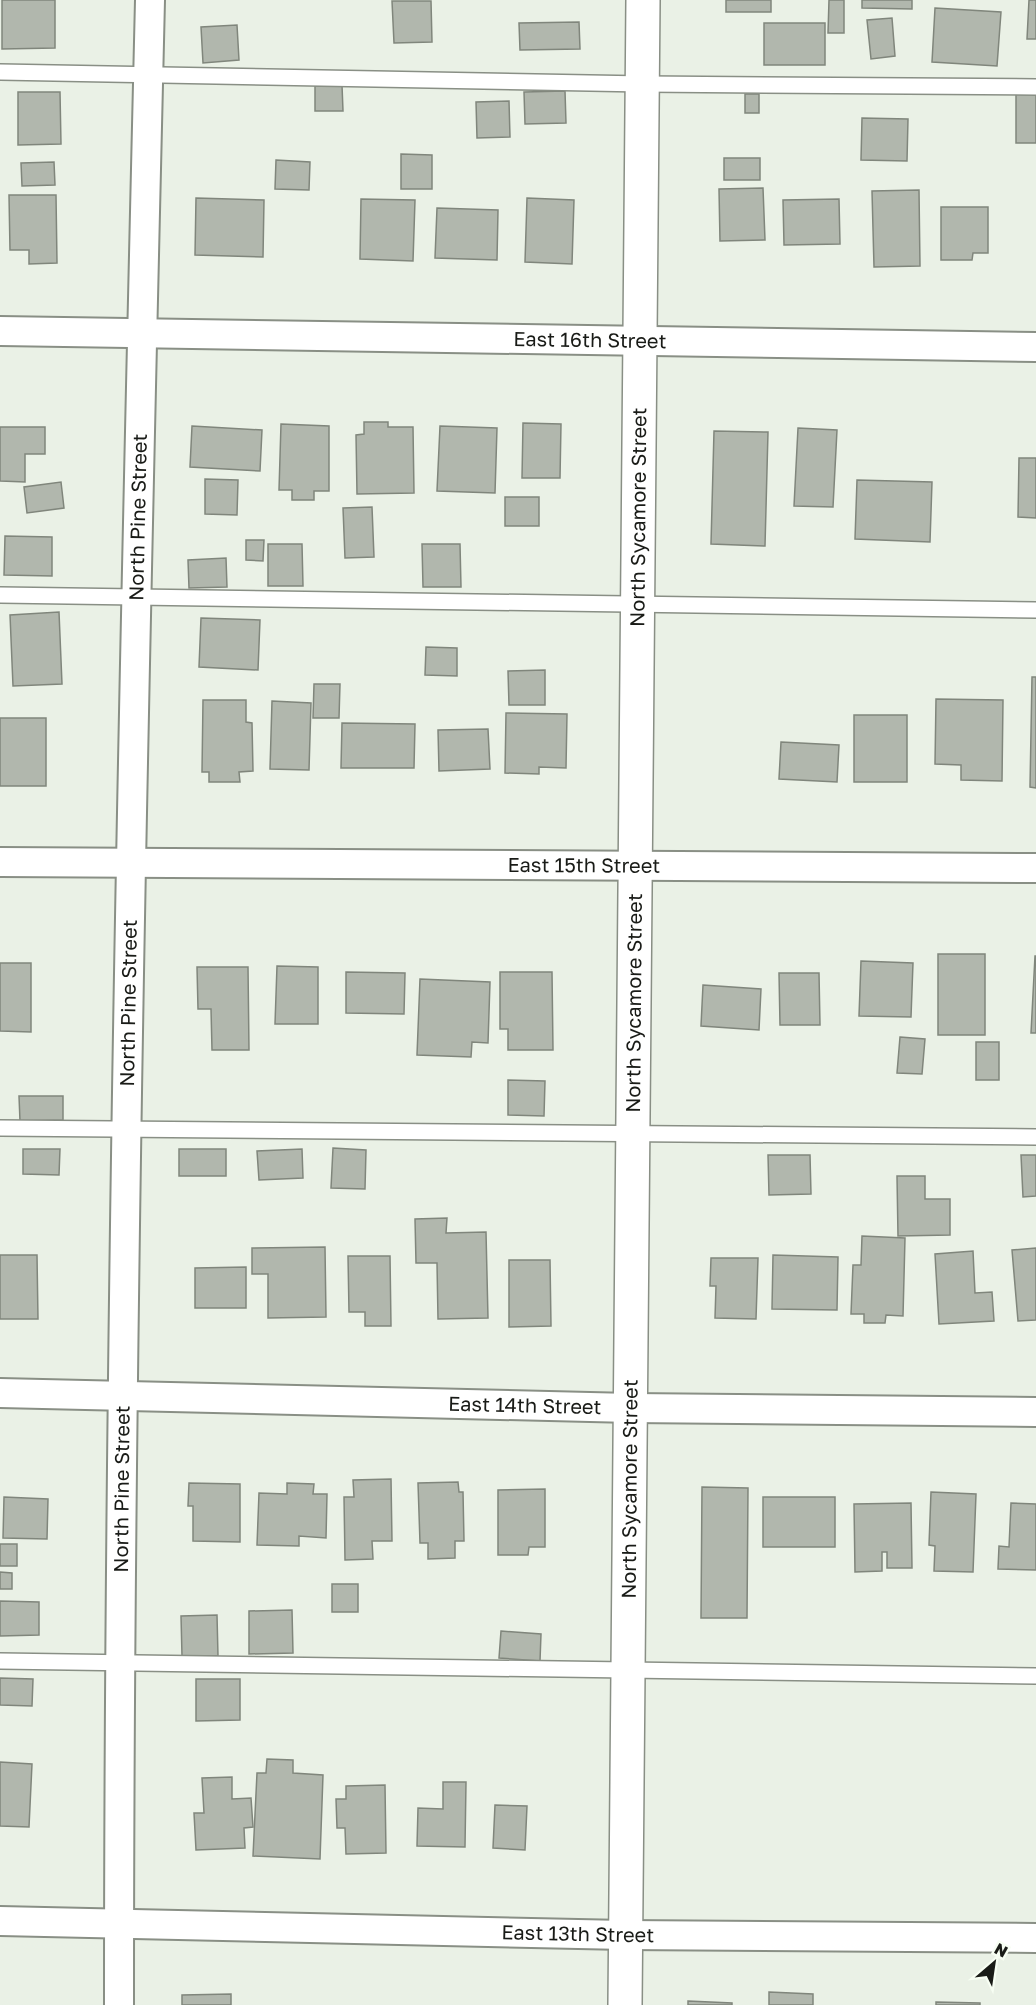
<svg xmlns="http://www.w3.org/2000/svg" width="1036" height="2005" viewBox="0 0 1036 2005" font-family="'Golos Text',sans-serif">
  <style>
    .building { fill: #b1b7ad; stroke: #80867c; stroke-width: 1.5 }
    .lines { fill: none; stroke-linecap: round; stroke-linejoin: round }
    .service-casing { stroke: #898f85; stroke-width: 18 }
    .minor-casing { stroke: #898f85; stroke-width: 32 }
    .secondary-casing { stroke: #898f85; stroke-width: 36 }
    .service { stroke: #fff; stroke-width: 15 }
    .minor { stroke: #fff; stroke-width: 28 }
    .secondary { stroke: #fff; stroke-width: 33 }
    .labels { text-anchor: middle; stroke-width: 4.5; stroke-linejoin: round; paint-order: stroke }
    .street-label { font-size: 20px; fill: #191b17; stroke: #f7fef3 }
  </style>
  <rect width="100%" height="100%" fill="#eaf1e6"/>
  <g class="building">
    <path d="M2,0H55V48L2,49Z"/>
    <rect x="726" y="0" width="45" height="12"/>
    <path d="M829,0H844V33H828Z"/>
    <path d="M862,0H912V9L862,8Z"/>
    <path d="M1029,0H1036V39H1027Z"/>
    <path d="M392,1H431L432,42L394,43Z"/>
    <path d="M935,8L1001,12L997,66L932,62Z"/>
    <path d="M892,18L895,56L871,59L867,20Z"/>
    <path d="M579,22L580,49L520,50L519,23Z"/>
    <rect x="764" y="23" width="61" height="42"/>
    <path d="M237,25L239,60L203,63L201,27Z"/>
    <path d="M342,85L343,111H315V86Z"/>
    <path d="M565,91L566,123L525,124L524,92Z"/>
    <path d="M18,92H60L61,144L18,145Z"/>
    <rect x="1016" y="92" width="20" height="51"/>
    <rect x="745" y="94" width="14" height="19"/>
    <path d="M509,101L510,137L477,138L476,102Z"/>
    <path d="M862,118L908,119L907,161L861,160Z"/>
    <path d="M401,154L432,155V189H401Z"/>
    <rect x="724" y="158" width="36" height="22"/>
    <path d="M276,160L310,162L309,190L275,189Z"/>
    <path d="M54,162L55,185L22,186L21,163Z"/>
    <path d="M763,188L765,240L720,241L719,189Z"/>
    <path d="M919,190L920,266L874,267L872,191Z"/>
    <path d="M9,195H56L57,263L29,264V250H10Z"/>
    <path d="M196,198L264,200L263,257L195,255Z"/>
    <path d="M527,198L574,200L572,264L525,262Z"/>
    <path d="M361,199L415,200L413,261L360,259Z"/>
    <path d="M839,199L840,244L784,245L783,200Z"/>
    <path d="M941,207H988V253H973L972,260H941Z"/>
    <path d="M437,208L498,210L497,260L435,258Z"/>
    <path d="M364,422H388V427H413L414,493L357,494L356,435L364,434Z"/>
    <path d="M523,423L561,424L560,478H522Z"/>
    <path d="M281,424L329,426V491H314V500H292V490H279Z"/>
    <path d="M192,426L262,430L260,471L190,467Z"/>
    <path d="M440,426L497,428L495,493L437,491Z"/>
    <path d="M0,427H45V454H25V482L0,481Z"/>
    <path d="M798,428L837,430L833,507L794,506Z"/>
    <path d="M714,431L768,432L765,546L711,544Z"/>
    <path d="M1019,458H1036V518L1018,517Z"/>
    <path d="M205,479L238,480L237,515L205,514Z"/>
    <path d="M857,480L932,482L930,542L855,539Z"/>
    <path d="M61,482L64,508L27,513L24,487Z"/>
    <rect x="505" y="497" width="34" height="29"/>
    <path d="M372,507L374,557L345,558L343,508Z"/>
    <path d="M5,536L52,537V576L4,575Z"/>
    <path d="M246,540H264L263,561L246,560Z"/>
    <path d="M268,544H302L303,586H268Z"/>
    <path d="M422,544H460L461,587H423Z"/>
    <path d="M226,558L227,587L189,588L188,560Z"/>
    <path d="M59,612L62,684L13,686L10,615Z"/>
    <path d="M201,618L260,620L258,670L199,667Z"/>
    <path d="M426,647L457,648V676L425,675Z"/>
    <path d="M545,670V705H509L508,671Z"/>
    <path d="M1032,677H1036V788L1030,787Z"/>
    <path d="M314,684H340L339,718H313Z"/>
    <path d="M936,699L1003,700L1002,781L961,780V765L935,764Z"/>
    <path d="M203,700H246V722L252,723L253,771L239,772L240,782H209V772H202Z"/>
    <path d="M272,701L311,703L309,770L270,769Z"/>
    <path d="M506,713L567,714L566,768L539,767V774L505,773Z"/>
    <rect x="854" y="715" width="53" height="67"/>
    <rect x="0" y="718" width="46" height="68"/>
    <path d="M342,723L415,724L414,768H341Z"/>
    <path d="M488,729L490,769L439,771L438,730Z"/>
    <path d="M781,742L839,745L837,782L779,779Z"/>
    <rect x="938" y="954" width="47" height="81"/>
    <path d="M1035,956H1036V1033H1031Z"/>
    <path d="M861,961L913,963L911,1017L859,1016Z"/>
    <path d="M0,963H31V1032L0,1031Z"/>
    <path d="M277,966L318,967V1024H275Z"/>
    <path d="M197,967H248L249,1050H212L211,1009H198Z"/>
    <path d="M346,972L405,973L404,1014L346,1013Z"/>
    <path d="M500,972H552L553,1050H508V1029H500Z"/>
    <path d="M779,973H819L820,1025H780Z"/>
    <path d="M420,979L490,982L488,1043L472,1042L471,1057L417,1055Z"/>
    <path d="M703,985L761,989L759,1030L701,1026Z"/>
    <path d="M900,1037L925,1039L922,1074L897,1073Z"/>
    <rect x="976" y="1042" width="23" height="38"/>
    <path d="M508,1080L545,1081L544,1116L508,1115Z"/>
    <path d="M19,1096H63V1120L20,1121Z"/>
    <path d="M333,1148L366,1150L365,1189L331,1188Z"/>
    <path d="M23,1149H60L59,1175L23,1174Z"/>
    <rect x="179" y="1149" width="47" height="27"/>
    <path d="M302,1149L303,1178L259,1180L257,1151Z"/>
    <path d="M768,1155H810L811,1194L769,1195Z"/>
    <path d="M1021,1155H1036V1196L1023,1197Z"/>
    <path d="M897,1176H925V1199H950V1235L898,1236Z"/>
    <path d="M447,1218L446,1233L486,1232L488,1318L438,1319L437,1263H416L415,1219Z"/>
    <path d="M862,1236L905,1238L903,1316L886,1315L885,1323H864V1314H851L853,1265H861Z"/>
    <path d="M325,1247L326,1317L268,1318V1274H252V1248Z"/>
    <path d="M1036,1248V1320L1018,1321L1012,1250Z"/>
    <path d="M973,1251L975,1293L992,1292L994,1321L939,1324L935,1254Z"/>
    <path d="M0,1255H37L38,1319H0Z"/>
    <path d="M773,1255L838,1257L837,1310L772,1309Z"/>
    <path d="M348,1256H390L391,1326H365V1312H349Z"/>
    <path d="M711,1258H758L756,1319L715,1318L716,1286H710Z"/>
    <path d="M509,1260H550L551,1326L509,1327Z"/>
    <path d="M246,1267V1308H195V1268Z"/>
    <path d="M391,1479L392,1541H372L373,1559L345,1560L344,1497H354L353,1480Z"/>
    <path d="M458,1482L459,1492H463L464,1541H455V1558L428,1559V1543H420L418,1483Z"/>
    <path d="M189,1483L240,1484V1542L193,1541V1506H188Z"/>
    <path d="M287,1483L314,1484L313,1494H327L326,1538L299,1536V1546L257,1545L259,1493L287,1494Z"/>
    <path d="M702,1487L748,1488L747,1618H701Z"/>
    <path d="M545,1489V1547H529L528,1555H498V1490Z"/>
    <path d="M931,1492L976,1494L973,1572L934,1571L935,1546L929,1545Z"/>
    <path d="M4,1497L48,1499L47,1539L3,1538Z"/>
    <rect x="763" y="1497" width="72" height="50"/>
    <path d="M911,1503L912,1568H887V1552H882V1571L855,1572L854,1504Z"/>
    <path d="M1011,1503L1036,1504V1570L998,1569L999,1546L1009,1547Z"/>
    <rect x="0" y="1544" width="17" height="22"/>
    <path d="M0,1572L12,1573V1589H0Z"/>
    <rect x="332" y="1584" width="26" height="28"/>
    <path d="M0,1601L39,1602V1635L0,1636Z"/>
    <path d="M292,1610L293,1653L249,1654V1611Z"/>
    <path d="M217,1615L218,1656H182L181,1616Z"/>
    <path d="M501,1631L541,1634L540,1661L499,1658Z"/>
    <path d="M0,1678L33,1679L32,1706L0,1705Z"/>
    <path d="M196,1679H240V1720L196,1721Z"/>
    <path d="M267,1759L293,1760V1773L323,1775L320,1859L253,1856L257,1773H266Z"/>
    <path d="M0,1762L32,1764L29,1827L0,1826Z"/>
    <path d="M232,1777V1799L251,1798L253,1827L244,1828L245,1848L196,1850L194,1813H204L202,1778Z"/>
    <path d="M443,1782H466L465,1847L417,1846L418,1808L443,1809Z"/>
    <path d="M385,1785L386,1853L346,1854L345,1828H337L336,1799H346V1786Z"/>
    <path d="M495,1805L527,1806L525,1850L493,1848Z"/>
    <path d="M769,1992L813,1994V2005H769Z"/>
    <path d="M231,1994V2005H182V1995Z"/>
    <path d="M688,2001L732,2003V2005H688Z"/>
    <path d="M936,2002L980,2003V2005H936Z"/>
  </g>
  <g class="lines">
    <g class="service-casing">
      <g id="service">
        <path d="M0,72L644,84L1036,87"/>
        <path d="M0,595L1036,610"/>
        <path d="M0,1128L1036,1137"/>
        <path d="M0,1661L1036,1676"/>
      </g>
    </g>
    <g class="minor-casing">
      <g id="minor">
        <path id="s1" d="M0,331L1036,347"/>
        <path id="s2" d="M0,862L1036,868"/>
        <path id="s3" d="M0,1393L631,1408L1036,1412"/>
        <path id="s4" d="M0,1921L625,1935L1036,1938"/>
        <path id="s5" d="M119,2005C119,1337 134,668 150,0"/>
      </g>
    </g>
    <g class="secondary-casing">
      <g id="secondary">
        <path id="s6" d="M625,2005L643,0"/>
      </g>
    </g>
    <use href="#service" class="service"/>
    <use href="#minor" class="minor"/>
    <use href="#secondary" class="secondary"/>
  </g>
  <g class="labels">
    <g class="street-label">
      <text dy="7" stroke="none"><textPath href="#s1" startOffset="590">East 16th Street</textPath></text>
      <text dy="7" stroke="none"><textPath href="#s5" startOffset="1488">North Pine Street</textPath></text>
      <text dy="7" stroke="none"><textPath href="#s6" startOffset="1488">North Sycamore Street</textPath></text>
      <text dy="7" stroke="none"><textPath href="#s2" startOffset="584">East 15th Street</textPath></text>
      <text dy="7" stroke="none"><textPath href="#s5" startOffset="1002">North Pine Street</textPath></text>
      <text dy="7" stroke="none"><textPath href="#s6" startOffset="1002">North Sycamore Street</textPath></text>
      <text dy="7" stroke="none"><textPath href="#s3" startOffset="525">East 14th Street</textPath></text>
      <text dy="7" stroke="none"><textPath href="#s5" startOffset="516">North Pine Street</textPath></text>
      <text dy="7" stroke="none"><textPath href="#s6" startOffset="516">North Sycamore Street</textPath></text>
      <text dy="7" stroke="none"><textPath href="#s4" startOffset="578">East 13th Street</textPath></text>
    </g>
  </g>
  <g transform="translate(994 1963) rotate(29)" stroke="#f7fef3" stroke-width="4.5" paint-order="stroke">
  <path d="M0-4.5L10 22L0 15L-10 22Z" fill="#191b17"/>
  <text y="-9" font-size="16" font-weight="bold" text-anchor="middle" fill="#191b17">N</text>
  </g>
</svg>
